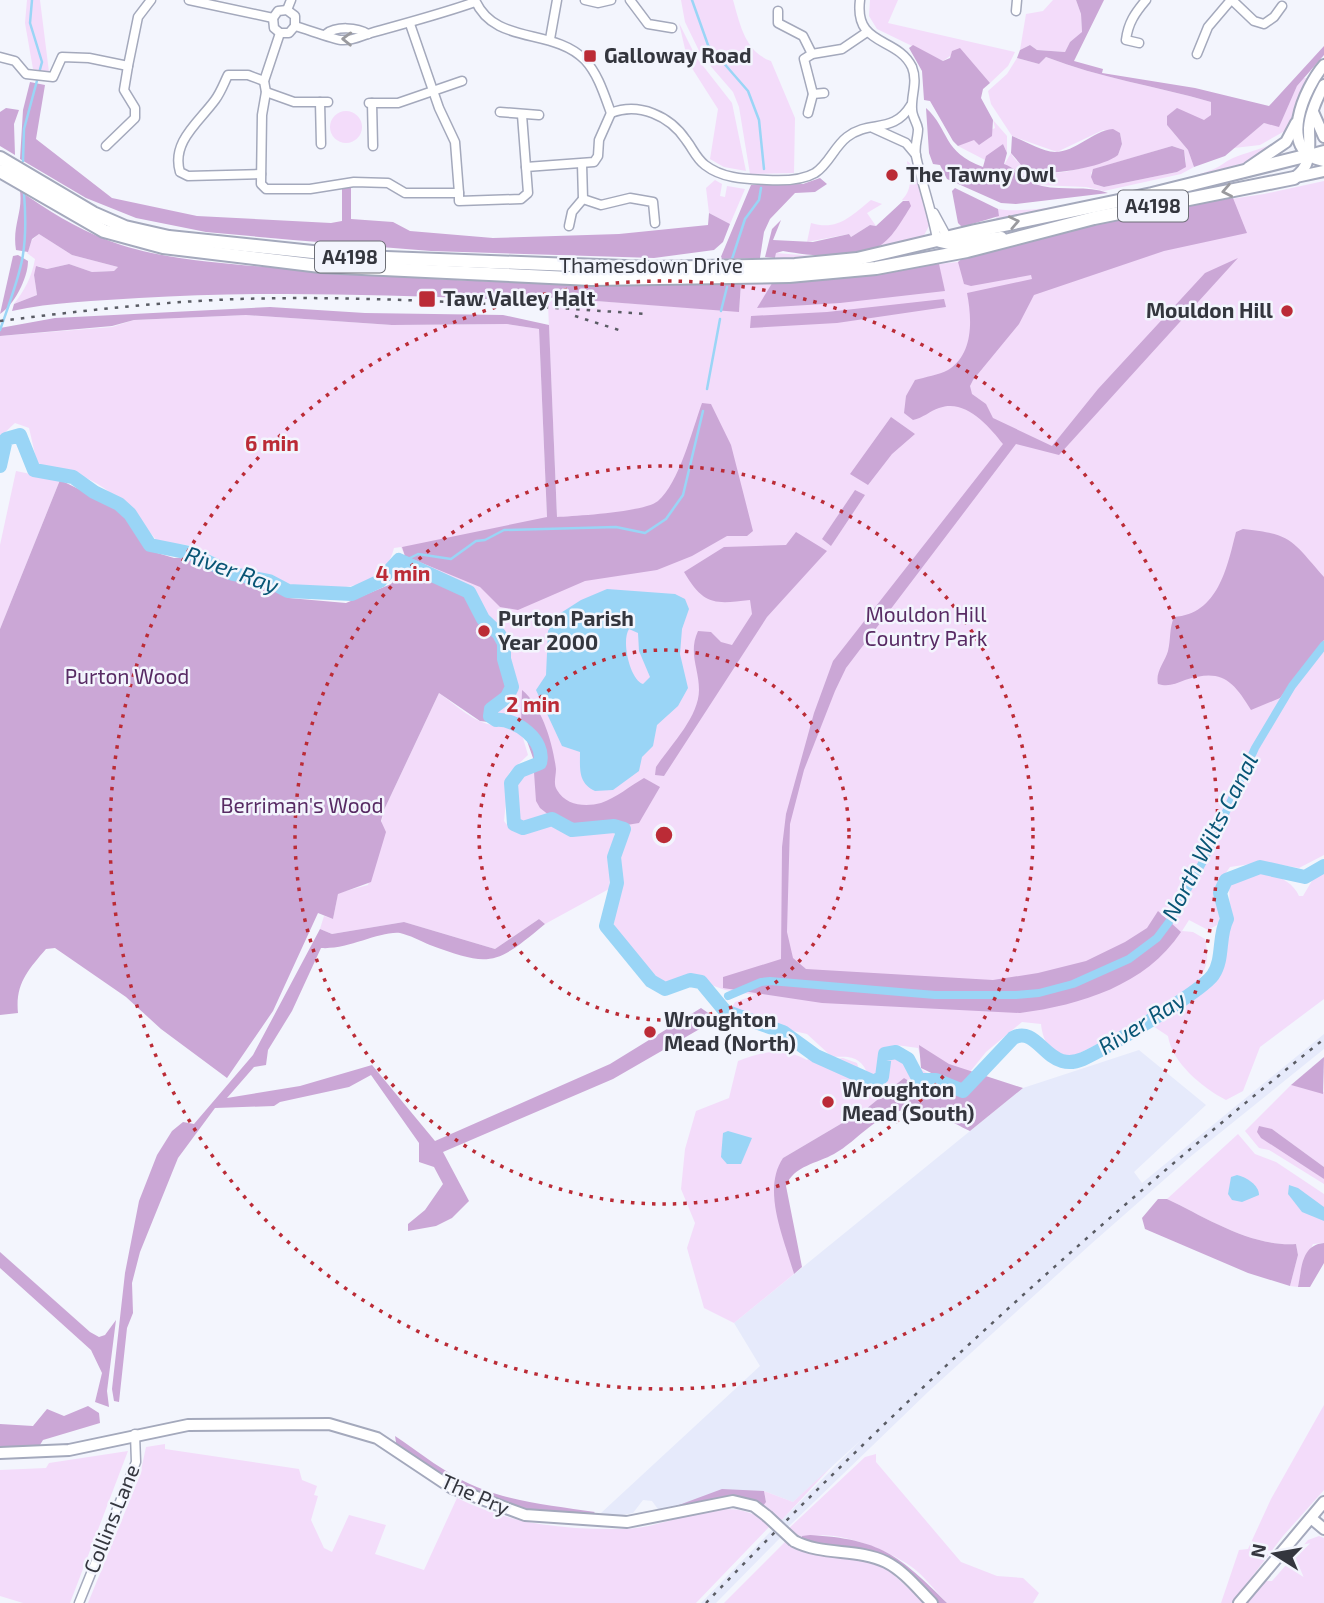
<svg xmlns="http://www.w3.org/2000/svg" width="1324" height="1603" viewBox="0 0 1324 1603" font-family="'Exo 2',sans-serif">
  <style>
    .built { fill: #e6eafb }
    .green { fill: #f3dcfa; fill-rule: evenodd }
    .forest { fill: #cba7d6 }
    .water { fill: #9ad5f6; fill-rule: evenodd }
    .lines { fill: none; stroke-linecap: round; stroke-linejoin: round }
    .stream { stroke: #9ad5f6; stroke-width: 2.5 }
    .canal { stroke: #9ad5f6; stroke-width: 8 }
    .river { stroke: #9ad5f6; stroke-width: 14 }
    .street-casing { stroke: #a4a9bc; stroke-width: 11 }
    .secondary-casing { stroke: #a4a9bc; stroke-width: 14 }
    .primary-casing { stroke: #a4a9bc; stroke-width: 16 }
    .street { stroke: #fff; stroke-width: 8 }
    .secondary { stroke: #fff; stroke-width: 10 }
    .primary { stroke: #fff; stroke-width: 12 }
    .rail { stroke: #5a5c64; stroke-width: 2.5; stroke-dasharray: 3.5 7; stroke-linecap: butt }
    .secondary-bridge-casing { stroke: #a4a9bc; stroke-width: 14; stroke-linecap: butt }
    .secondary-bridge { stroke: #fff; stroke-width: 10 }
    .oneway { stroke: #9a9a9e }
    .ring { fill: none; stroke: #bb2b36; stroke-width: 3.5; stroke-dasharray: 3.5 7 }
    .poi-dot { fill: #bb2b36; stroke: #f3f5fd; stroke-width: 2.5 }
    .labels { text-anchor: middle; stroke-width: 5; stroke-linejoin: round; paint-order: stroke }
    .shield { fill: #f3f5fd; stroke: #6d6f77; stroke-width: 2 }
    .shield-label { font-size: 19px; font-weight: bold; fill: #34363e }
    .poi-label { font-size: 21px; font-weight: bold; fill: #34363e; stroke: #f3f5fd; text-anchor: start }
    .street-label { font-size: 21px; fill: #34363e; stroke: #f3f5fd }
    .park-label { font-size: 21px; fill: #582b64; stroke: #f3f5fd }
    .water-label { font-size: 23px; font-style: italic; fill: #085575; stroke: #f3f5fd }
    .centre { fill: #bb2b36; stroke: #f3f5fd; stroke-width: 3.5 }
    .ring-label { font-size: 21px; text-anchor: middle; font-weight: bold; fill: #bb2b36; stroke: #f3f5fd; stroke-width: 5; stroke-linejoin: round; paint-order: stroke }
  </style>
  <rect width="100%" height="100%" fill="#f3f5fd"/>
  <g class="built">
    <path d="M1324,1034V1049L1190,1157L1091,1244L928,1392L785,1530L779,1523L861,1440L793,1502L764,1491L660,1512L652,1501L643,1500L633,1513L617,1516L601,1513L760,1366L734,1323L1023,1088L1139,1050L1206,1105L1134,1172L1142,1183Z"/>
    <path d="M774,1528L782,1536L716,1603H701Z"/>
  </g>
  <g class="green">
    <path d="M27,0H40L49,72L33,69L25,23Z"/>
    <path d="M681,0H733C740,24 745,52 771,61L795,118L794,173L750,174L739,107L733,92L701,55L685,22Z"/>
    <path d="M870,0H898L888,23L1015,52L1008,66L990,83L960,49L943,61L877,29L869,16Z"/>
    <path d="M1053,0H1076L1081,14L1082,33L1070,42L1065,52L1037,50L1030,45L1020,50L1026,14L1043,11Z"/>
    <path d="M679,23L696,57L732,103L746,171L724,167L710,159L718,109L688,62Z"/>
    <path d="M1046,57C1100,78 1156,86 1211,102V115L1204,121L1167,125L1188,150L1194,167L1181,174L1104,191L1086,187L1039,185L1004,165L1011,153C1031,189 1088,168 1118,155L1122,144L1120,133L1103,130L1057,152L1012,136L991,104L988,91L1007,74L1017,58L1039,64ZM1172,146L1184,150L1186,162L1177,172L1104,187L1094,184L1091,173L1094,169Z"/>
    <path d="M1304,78H1307C1298,96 1296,116 1286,134L1283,132L1260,145L1234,148L1264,123L1279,126L1297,86Z"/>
    <circle cx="346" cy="127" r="16"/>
    <path d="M993,120L1007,136V153L1003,144L985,160L958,146L995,128Z"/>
    <path d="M1282,138L1248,162L1127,194L996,219L998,209C1039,217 1173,185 1214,169C1221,166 1226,161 1233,158C1250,151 1266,149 1282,138Z"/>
    <path d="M907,161C919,168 927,209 930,224L922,239L865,254L775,261L776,253L813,256L875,248L909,201L902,200C915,186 908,175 907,161Z"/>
    <path d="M715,180L722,184L720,196L725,197L727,186L745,189L730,224L709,213L706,188Z"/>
    <path d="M1324,181V855L1299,868L1264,862L1230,867C1219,882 1216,892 1223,909L1217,925L1208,930L1189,920L1182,931L1193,932L1205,939C1208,953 1209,963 1201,976C1190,994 1095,1046 1072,1057C1052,1054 1043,1044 1041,1024L1022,1022L986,1052L965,1078L923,1064L918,1048L896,1045L884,1050L876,1076L868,1074C860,1056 850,1056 832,1057L807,1034L763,1024L731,1009L735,1002L755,995L725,990L692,978C680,990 669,989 653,985L613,928L618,900L615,858L624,826L614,827C616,831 610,879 609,889L545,924L539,919L495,949L404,922L332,934L320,929L324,916L333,919L338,893L368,885L384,810L439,693C455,704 481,730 501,724L495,722L490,713L503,707L507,702L509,683L504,664L505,644L467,587L444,581L405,556L401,547L394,548C379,610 281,586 238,570C222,565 210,553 196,547C185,543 170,545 158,542C134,513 110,485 74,473C61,468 50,469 37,463L29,428L15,423L0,437V336L112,327L134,320L246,315L392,325L507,324L539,329L547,517L557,516L548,304L554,298L739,311L741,283L958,262L968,254L1130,214L1264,194ZM521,731L531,739L534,765L514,780L509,821L520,830L528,829L542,820L552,821C534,824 519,842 504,821L509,773L528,755Z"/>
    <path d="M871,200L882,204L867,213L876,226L870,225L851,237L849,234L807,242L811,223C837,231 850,217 871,200Z"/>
    <path d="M39,234L72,255L118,267L114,271L92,272L69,264L47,269L38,266L34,275L37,295L14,304C24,291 32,277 35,259L27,253L32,240Z"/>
    <path d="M16,471L60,480L0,629V545Z"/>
    <path d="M1324,870V999L1260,1047L1243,1091L1226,1100C1203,1088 1172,1063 1168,1036L1153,1026V1021C1171,1010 1195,1000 1209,986C1229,964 1231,914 1229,886C1236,882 1247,874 1255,873C1272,872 1292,880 1299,896H1303L1313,879Z"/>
    <path d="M903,1048C921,1062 917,1077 943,1074L959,1086L924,1090L904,1078L866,1109L783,1158L774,1197L794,1274L734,1323L704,1308L687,1248L695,1223L681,1189L685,1149L696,1111L729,1098L738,1061C763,1051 783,1047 807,1060L820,1050L828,1060L843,1058L857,1063L862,1079L871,1086L882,1084L883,1058L892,1050Z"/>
    <path d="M1291,1085L1324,1092V1167L1272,1129L1297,1160L1324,1179V1184L1269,1150L1259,1148L1245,1131Z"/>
    <path d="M1238,1134L1255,1154L1276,1162L1324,1194V1243L1313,1244L1302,1268L1298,1287L1290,1286L1298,1255L1296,1244C1251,1247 1207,1218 1167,1199Z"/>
    <path d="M1324,1405V1490L1283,1536L1232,1603H1221L1239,1550L1248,1549L1271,1499Z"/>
    <path d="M165,1444V1449L299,1469L302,1480L317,1486L314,1495L318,1496L311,1520L324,1548L332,1552L349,1515L386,1525L375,1554L424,1570L457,1498C510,1524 564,1530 623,1529C674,1529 724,1487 771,1525L696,1603H88L140,1475L146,1447Z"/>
    <path d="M128,1451L70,1603H23L0,1596V1470L46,1468L49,1463Z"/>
    <path d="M876,1454V1462L961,1562L997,1576L1023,1578L1039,1593L1033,1603H947C935,1591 923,1574 909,1565C885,1549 828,1525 802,1540L786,1531L865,1457Z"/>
    <path d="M831,1467L779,1523L763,1506L766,1501L764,1491L793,1502Z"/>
    <path d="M1319,1536L1324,1538V1603H1246L1265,1581H1272L1308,1540Z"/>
    <path d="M787,1540L825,1555L862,1560L887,1569L925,1603H724Z"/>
  </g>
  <g class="forest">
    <path d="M1076,0H1104L1074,61L1103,69L1102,73L1195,88L1269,106L1324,46V55L1297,86L1279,127L1264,123L1225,156L1194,167L1188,150L1167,125V116L1177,108L1204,120L1211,115V102C1156,86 1100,78 1046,57L1039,64L1017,58L1020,50L1030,45L1037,50L1065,52L1070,42L1082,32L1081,14Z"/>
    <path d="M913,45L943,61L950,58L952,51L960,48L990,83L983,89L981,98L993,120L992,136L979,145L974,140L958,146L953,141L930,101L924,100L922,71L909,48Z"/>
    <path d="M30,82L45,85L36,139L112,198L197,216L331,223L342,221V187H351V219L393,222L410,231L493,238L619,234L708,225L709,213L730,224L723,242L714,250L654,258L431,251L293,240L206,232L136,218L86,198L20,159L23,110Z"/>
    <path d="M6,108L19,110L14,124L15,155L0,146V112Z"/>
    <path d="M926,108C950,130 942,152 983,167L986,156L1003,144L1007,153L1004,164C1018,169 1028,183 1042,186C1064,191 1086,185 1108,193L1016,204L1001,203L947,179L940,165L933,164L929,153Z"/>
    <path d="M1113,129L1120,133L1122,144L1118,155C1102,168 1047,176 1027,172L1011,153L1012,136C1025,141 1041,151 1055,152C1076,152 1092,131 1113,129Z"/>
    <path d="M1172,146L1184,150L1186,167L1177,172L1104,187L1094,184L1091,177L1093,169Z"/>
    <path d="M820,178L827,184L815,192L795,193L770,219L764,232L760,258L720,259L751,185L803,184Z"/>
    <path d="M955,188L998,209L999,216L962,227L958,223L952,191Z"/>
    <path d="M20,191C47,210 76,228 107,240C161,261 234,264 291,269C440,282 590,287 741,283L739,312L518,295L494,296L488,299C372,294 255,291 139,298C97,301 52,302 12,311L14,304L37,295L34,275L36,266L47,269L69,264L92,272L114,271L118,267L72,255L39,234L32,239L28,252L16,250C12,226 23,212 20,191Z"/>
    <path d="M1233,198L1247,233L1164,251L1034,295L1019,324L973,380L970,386L972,394L986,404L993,418L1052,446L1098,389L1205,273L1238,258L1059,455L1016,444L846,668L835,691L804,770L790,824L787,932L793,958L806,969L993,980L1038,973L1086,961L1125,942L1147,928L1158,911L1181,932C1146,985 1081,1005 1020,1013L822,1003L723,988V977L781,959L782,847L786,814L814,713L833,661L1003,444C989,426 965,398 939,408C930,411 923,418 913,420L904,413L906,396L915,380C925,377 939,375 948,370C974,354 972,319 967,293L1032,279L1031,275L971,286L964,284L958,262L968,254L1130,214Z"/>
    <path d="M903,201H909L911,206C902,220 892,240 876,248C848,260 812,256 783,251L776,253L775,258L765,257L772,229L781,220L773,240L813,242L849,234L851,237L870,225L876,226Z"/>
    <path d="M18,255L28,261C28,278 14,305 0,314L13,256Z"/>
    <path d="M939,264L945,291L840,303L757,308L774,280Z"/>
    <path d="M944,299L946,307L837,323L750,328L751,316L827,312Z"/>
    <path d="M270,307L365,313L503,315L549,325L557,517C576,516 645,512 658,501C679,483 692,431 702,403L711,404L731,445L753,531L747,536H727L692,556L657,570L585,581L518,610L500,607L480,587L405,556L402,547L547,517L539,329L507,324L392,325L246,315L134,320L112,326L0,336V328L55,318Z"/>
    <path d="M891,417L915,434L892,454L868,485L850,474Z"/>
    <path d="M60,480L122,510L135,521L146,545L154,552L174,558L195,557L230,579L277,591L289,598L346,603L391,584L405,567L432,581L469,593L486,623L503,644L501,671L508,684L504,701L489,708L488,722L480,721L439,693L384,810L381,821L386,832L371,882L338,894L333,919L318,913L273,1011L227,1078L161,1029L126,997L55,948L46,949C28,970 15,984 18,1013L0,1015V629Z"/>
    <path d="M855,490L865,495L831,546L822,539Z"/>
    <path d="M1243,529C1293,534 1292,541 1324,577V640L1280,698L1251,710C1233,680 1221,668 1185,680C1175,684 1168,687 1158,684C1155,672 1165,662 1168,651C1171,639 1169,629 1174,617C1218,614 1227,568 1236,532Z"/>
    <path d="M796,532L827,551L767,617L664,776L655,775L656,767C670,746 699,717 699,690C699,668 688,653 698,631L711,632L721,642L732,645L752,614L750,600C715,604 704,606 684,572L724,547L786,545Z"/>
    <path d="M522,690C542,706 553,744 556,769C556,776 553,784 557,790C566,806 586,807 601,803C616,798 630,786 644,778L660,787L639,823L584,832L569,831L540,808L536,801L533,758L521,724Z"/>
    <path d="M539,919L545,924C495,966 490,967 430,945C421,941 409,935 400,933C379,931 348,950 321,948L292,1011L268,1050L266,1065L254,1067L227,1098L300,1086L372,1065L435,1141L610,1064L701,1008L717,1019L613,1079L443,1152L469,1201L452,1218L436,1226L408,1231V1224L425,1210L443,1184L434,1167L419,1162V1143L371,1075L349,1087L280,1102L274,1106L215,1108L178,1158L140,1252L132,1283L133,1313L127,1328L119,1402L114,1401L112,1389L125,1273L139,1201L157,1155L172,1131L183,1122L194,1124L253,1055L320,929L332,934L404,922L495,949Z"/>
    <path d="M919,1045L949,1064L1023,1088L970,1131C949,1121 933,1109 909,1110C879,1110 858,1141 834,1154C818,1163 793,1166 786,1186L802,1267L794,1274C785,1240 761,1191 783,1158L866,1109L904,1078L924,1090L958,1086L921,1068Z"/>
    <path d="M1324,1057L1323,1094L1291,1085Z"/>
    <path d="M1259,1126L1272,1129L1324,1167V1179L1261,1138L1257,1132Z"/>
    <path d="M1158,1199H1167C1207,1218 1251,1247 1296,1244L1298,1255L1290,1286L1248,1273L1145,1229L1142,1218Z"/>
    <path d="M1324,1243V1263L1310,1287H1298C1302,1268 1301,1245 1324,1243Z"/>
    <path d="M0,1252L90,1332L99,1337L105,1335L116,1320L107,1391L109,1407L95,1402L102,1373L91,1350L0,1268Z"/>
    <path d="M88,1406L99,1413L100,1423L43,1440L38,1448L0,1449V1424L33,1426L47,1409L64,1416Z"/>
    <path d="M395,1436C416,1450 436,1466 458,1478C499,1501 549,1505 595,1512L588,1518L525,1512L481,1500L397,1448Z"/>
    <path d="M722,1489L764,1491L766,1502L763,1506L739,1499L660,1512Z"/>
    <path d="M810,1535C880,1539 899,1555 947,1603H937L907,1573L802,1540V1536Z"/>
  </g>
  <g class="water">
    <path d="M607,589L675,594L685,599L689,609L682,629L680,654L688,688L678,706L657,725L653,746L642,757L639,771L613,790L595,791C578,783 580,769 580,752L562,746L536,690L546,675L548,631L556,616L581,600ZM629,629L638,633L639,651L650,677L643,684C630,680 621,641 629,629Z"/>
    <path d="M728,1131L752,1138L741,1164H727L721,1157L723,1133Z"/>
    <path d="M1237,1175C1246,1177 1259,1185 1259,1195L1242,1202L1232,1200L1228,1194L1231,1177Z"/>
    <path d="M1289,1185L1298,1188L1324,1207V1221L1302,1212L1288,1194Z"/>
  </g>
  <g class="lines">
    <g class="stream">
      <path d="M692,0L708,45L748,91L759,120L764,169"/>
      <path d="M23,161L24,129L42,62L30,23L32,0"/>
      <path d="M732,259L745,219L759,200L761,188"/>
      <path d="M721,311L727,287"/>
      <path d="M0,330C20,273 29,255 24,193"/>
      <path d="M707,389L720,319"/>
      <path d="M404,561L418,554L451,559L476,541L485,540L504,530L616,527L645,533L666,519L683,495L703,411"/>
    </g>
    <path class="canal" d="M728,996L761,982L770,981L935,995H1016L1039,993L1073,984L1129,959L1157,938L1169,922L1205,858L1255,748L1292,686L1324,645"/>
    <path class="river" d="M0,466L6,439L20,435L34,470L73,477L94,492L119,504L130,514L150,545L190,553L233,574L269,581L288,591L352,594L380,581L399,560L469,592L483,619L499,634L504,643V659L512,687L507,697L491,709L490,716L496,720C515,718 546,740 540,763L520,771L511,783L514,824L523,828L552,819L572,830L614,826L624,829L614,857L617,883L606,926L651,981L665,989L690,980L701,982L725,1011L783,1032L816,1056L874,1082L882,1077L885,1054L896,1052L908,1059L919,1080H936L963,1091L1013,1038C1033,1027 1043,1056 1062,1061C1069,1063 1076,1062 1083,1059C1105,1049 1201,992 1213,975C1224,959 1218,936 1227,919L1220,893L1226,880L1260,867L1305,877L1324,866"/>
    <g class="street-casing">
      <g id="street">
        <path d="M189,0L273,18"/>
        <path d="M475,0C495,46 553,27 585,60C598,74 604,94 611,113C639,102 670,116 686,140C693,149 696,158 705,165C723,179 746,179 767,180C783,181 801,181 815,173C829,164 834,147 847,137C870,119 893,135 911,105"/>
        <path d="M585,0L598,3L611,0"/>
        <path d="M630,0L648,24L672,28"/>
        <path d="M860,0C854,47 897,36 912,67C918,82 911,95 912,109C912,117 917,122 918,129C918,138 914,146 916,156C922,184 932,211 937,239"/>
        <path d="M1232,0L1254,21L1264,24L1274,17L1282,6"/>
        <path d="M287,10L291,0"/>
        <path d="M778,11V23L803,36L812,54"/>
        <path d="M1016,11L1017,0"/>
        <path d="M273,18L278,11L287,10L295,16V26"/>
        <path d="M273,18L274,28L280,33H289L295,26"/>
        <path d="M410,24L439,108L455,142L459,193"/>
        <path d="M295,26C306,29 333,39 341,40C354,41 360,36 371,33C406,23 441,14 475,2"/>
        <path d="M280,33L264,81L266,92L262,115L261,184L266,189H310L354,182L388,183L405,193H459V201L521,199L528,193L526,167L594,162L598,156L599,140L611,113"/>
        <path d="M326,34C336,26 357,27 368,34"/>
        <path d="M550,39L557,0"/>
        <path d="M1139,43L1126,40C1128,23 1135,13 1146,0"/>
        <path d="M1197,54L1208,27L1231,0"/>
        <path d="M0,57L15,61L26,74L53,77L62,57L89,58L128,66L138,17L151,0"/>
        <path d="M266,92L294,102H328"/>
        <path d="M813,94L804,59L812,54L842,49L867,32"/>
        <path d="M320,102L321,144"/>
        <path d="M369,103H398L462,81"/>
        <path d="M372,103L373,146"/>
        <path d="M500,112L539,115"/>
        <path d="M808,113L813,94L824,93"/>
        <path d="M522,115L526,167"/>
        <path d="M873,128L906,143L916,155"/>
        <path d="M106,146L135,118V108L124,90L128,66"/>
        <path d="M582,164L583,199L601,205L630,198L653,202L655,223"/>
        <path d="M261,174L188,176L180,172C171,142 199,122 215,100C221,92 224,83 228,75H248L264,81"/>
        <path d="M934,213L947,237"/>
        <path d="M569,226L572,212L583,199"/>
        <path d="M79,1603L136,1462L135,1434"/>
      </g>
    </g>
    <g class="secondary-casing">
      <g id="secondary">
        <path d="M1324,65C1305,87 1275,152 1324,161"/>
        <path d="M1313,112L1324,137"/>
        <path d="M1309,155L1324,151"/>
        <path d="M1248,168L1286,142L1296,123"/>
        <path d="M1296,177L1324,171"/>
        <path d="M1294,178C1313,165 1309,148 1309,128C1310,113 1317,98 1324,85"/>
        <path d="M0,1453L69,1450L188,1425L329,1424L377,1438L452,1488L525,1515L627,1522L733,1501L754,1506L767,1516"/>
        <path d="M1311,1518L1324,1529"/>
        <path d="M794,1541C823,1556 857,1548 886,1562C904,1571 918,1589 932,1603"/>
        <path d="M1239,1603L1324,1502"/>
      </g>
    </g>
    <g class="primary-casing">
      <g id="primary">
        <path d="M0,158L93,213L125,227L169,237L360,257L651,268L795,265L857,259L975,231L1152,194L1309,155"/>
        <path d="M0,171L104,231L163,247L320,266L591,279L789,276L876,268L967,251L1094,218L1294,178"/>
        <path d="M940,241L953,244L1001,238"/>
      </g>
    </g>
    <use href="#street" class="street"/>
    <use href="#secondary" class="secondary"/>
    <use href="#primary" class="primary"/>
    <g class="rail">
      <path d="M575,316L622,331"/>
      <path d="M0,321C79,311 158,302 238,299C374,295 511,305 647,314"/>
      <path d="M706,1603C899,1401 1106,1214 1324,1039"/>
    </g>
    <g class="secondary-bridge-casing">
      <path id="secondary-bridge" d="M767,1516L794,1541"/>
    </g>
    <use href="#secondary-bridge" class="secondary-bridge"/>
  </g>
  <defs><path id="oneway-chevron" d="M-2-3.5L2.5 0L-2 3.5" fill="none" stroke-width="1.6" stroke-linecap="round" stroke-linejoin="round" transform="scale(1.75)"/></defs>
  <g class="oneway">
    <use href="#oneway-chevron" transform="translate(347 39) rotate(-179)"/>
    <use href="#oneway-chevron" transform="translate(1227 191) rotate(169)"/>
    <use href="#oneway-chevron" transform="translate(1014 222) rotate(-12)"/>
  </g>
  <g class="ring">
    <circle cx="664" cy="835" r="185"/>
    <circle cx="664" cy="835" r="369"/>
    <circle cx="664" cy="835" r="554"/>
  </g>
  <g class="poi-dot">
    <rect x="583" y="49" width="14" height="14" rx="3.5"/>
    <circle cx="892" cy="175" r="7"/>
    <rect x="418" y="290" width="18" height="18" rx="3.5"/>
    <circle cx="1287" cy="311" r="7"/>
    <circle cx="484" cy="631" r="7"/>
    <circle cx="650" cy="1032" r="7"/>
    <circle cx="828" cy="1102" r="7"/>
  </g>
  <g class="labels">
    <g class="shield">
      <rect x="1118" y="190.5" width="70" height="31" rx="5"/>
      <rect x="315" y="241.5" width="70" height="31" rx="5"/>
    </g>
    <g class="shield-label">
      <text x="1153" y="213">A4198</text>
      <text x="350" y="264">A4198</text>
    </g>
    <g class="poi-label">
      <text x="604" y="63">Galloway Road</text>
      <text x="906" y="182">The Tawny Owl</text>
      <text x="443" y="306">Taw Valley Halt</text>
      <text x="1273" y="318" text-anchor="end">Mouldon Hill</text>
      <text x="498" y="626">Purton Parish<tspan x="498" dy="24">Year 2000</tspan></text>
      <text x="664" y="1027">Wroughton<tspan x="664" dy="24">Mead (North)</tspan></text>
      <text x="842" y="1097">Wroughton<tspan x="842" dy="24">Mead (South)</tspan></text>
    </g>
    <g class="street-label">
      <text x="651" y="273">Thamesdown Drive</text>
      <text transform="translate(475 1495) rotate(24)" y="7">The Pry</text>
      <text transform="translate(112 1519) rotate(-68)" y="7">Collins Lane</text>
    </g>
    <g class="park-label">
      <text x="926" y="622">Mouldon Hill<tspan x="926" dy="24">Country Park</tspan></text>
      <text x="127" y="684">Purton Wood</text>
      <text x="302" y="813">Berriman's Wood</text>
    </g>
    <g class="water-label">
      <text transform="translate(232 570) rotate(20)" y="8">River Ray</text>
      <text transform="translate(1210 837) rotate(-63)" y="8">North Wilts Canal</text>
      <text transform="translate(1142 1023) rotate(-32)" y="8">River Ray</text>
    </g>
  </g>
  <circle cx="664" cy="835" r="10" class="centre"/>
  <g class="ring-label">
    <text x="272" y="451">6 min</text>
    <text x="403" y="581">4 min</text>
    <text x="533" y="712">2 min</text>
  </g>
  <g transform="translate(1275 1554) rotate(281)" stroke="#f3f5fd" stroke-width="5" paint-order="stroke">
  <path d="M0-5L12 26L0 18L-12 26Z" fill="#34363e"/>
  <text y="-10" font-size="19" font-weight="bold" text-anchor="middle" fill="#34363e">N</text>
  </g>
</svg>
